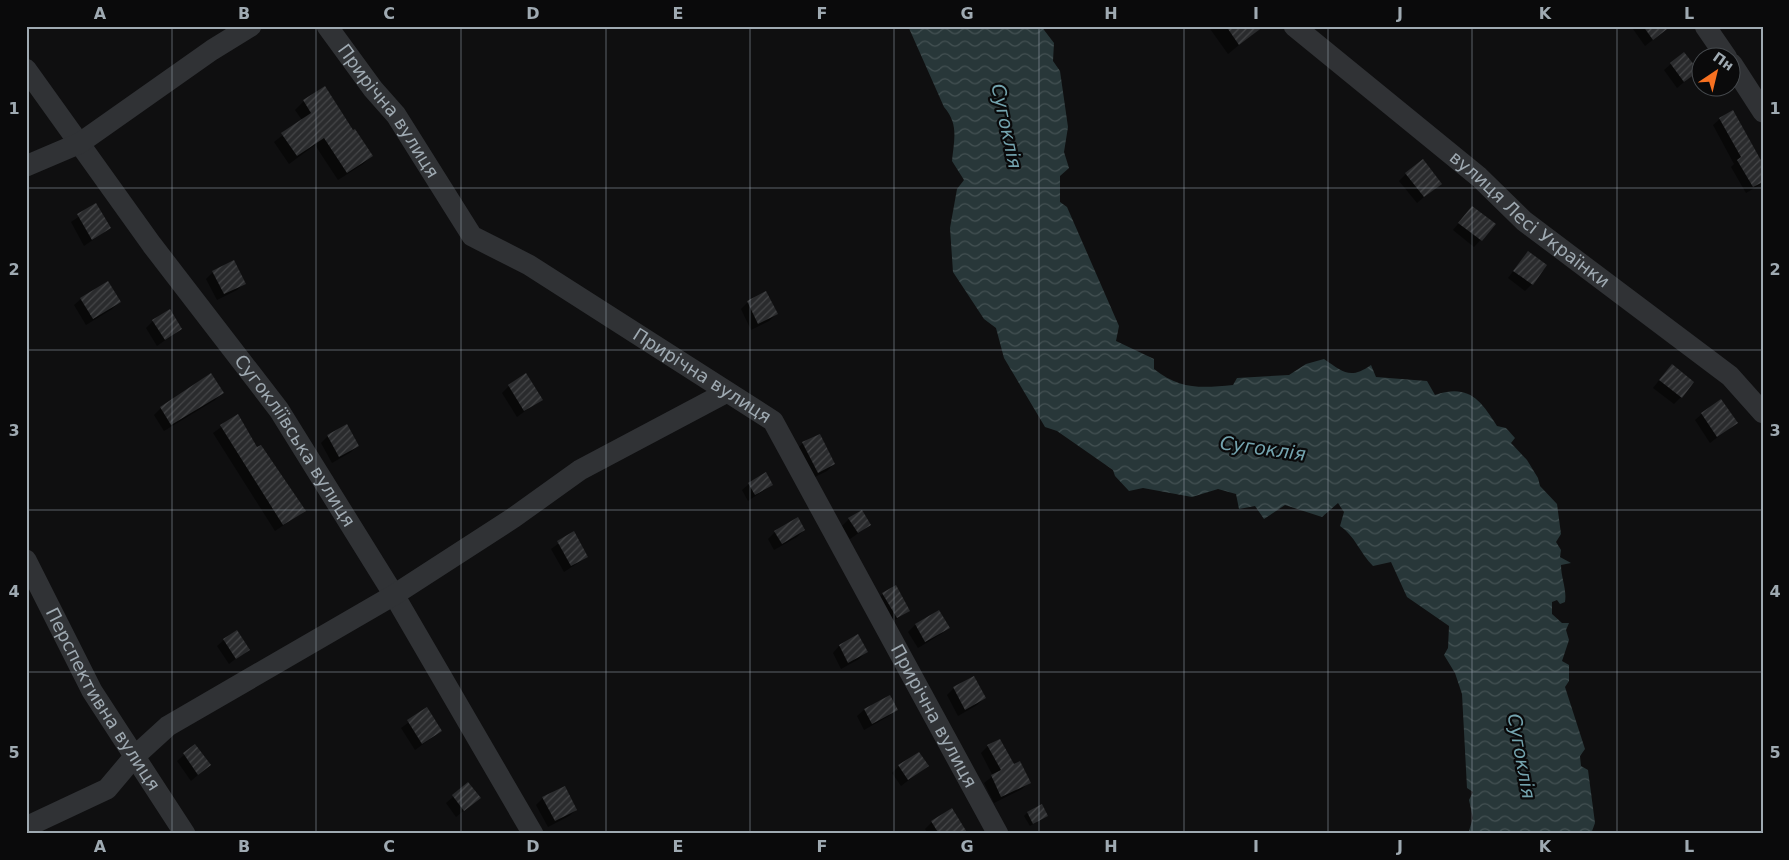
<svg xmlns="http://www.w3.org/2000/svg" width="1789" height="860" viewBox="0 0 1789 860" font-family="'DejaVu Sans',sans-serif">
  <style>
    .water { fill: url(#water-waves) }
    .shadow { fill: #0007 }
    .building { fill: url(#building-hatch) }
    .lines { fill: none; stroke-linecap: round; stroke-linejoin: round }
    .minor { stroke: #303235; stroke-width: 21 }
    .grid { fill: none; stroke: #9faab2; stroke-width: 1; stroke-opacity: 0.55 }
    .labels { text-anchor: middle; stroke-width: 4.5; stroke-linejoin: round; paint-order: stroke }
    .street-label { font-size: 18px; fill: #9faab2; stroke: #0a0a0b }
    .water-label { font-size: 19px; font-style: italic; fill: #74a4af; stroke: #0a0a0b }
    .neatline { fill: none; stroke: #9faab2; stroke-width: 2 }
    .grid-label { font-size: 16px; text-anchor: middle; font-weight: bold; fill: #9faab2 }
  </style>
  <defs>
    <pattern id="water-waves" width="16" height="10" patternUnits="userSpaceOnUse" patternTransform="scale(1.25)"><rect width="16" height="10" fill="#283739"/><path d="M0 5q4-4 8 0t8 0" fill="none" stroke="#445153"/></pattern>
    <pattern id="building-hatch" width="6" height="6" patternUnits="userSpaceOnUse" patternTransform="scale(1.25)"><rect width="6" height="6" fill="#2a2b2d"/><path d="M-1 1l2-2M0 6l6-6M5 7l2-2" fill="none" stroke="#464749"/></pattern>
  </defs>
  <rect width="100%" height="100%" fill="#0f0f10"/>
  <path class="water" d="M908,26H1041L1054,43L1053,61L1060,71L1068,127L1064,152L1069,168L1060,176V202L1067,207L1119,326L1116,341L1154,359V369C1180,390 1202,388 1233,385L1237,378L1289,375L1306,364L1324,359C1343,372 1350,380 1371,365L1376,377L1427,381L1435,395C1468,384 1480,399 1497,426L1506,428L1515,438L1511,443L1527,460L1538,478L1540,486L1557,504L1561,534L1556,542L1561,550L1560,557L1571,563L1561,565C1561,578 1567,589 1565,602L1560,604L1557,600L1552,602V614L1562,623H1569L1566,630L1569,640L1562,661L1569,665V681L1565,687L1585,749L1580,756L1581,766L1588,770L1595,823L1591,834H1468L1473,818L1469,800L1473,792L1467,788L1462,694L1455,673L1444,655L1448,648L1449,626L1407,597L1391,562L1373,566C1360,553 1355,536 1340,526L1344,512L1338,503L1322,517L1285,505L1264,519L1255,506L1239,509L1236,494L1218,489L1192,497L1143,488L1129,491L1115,476L1113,470L1057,431L1045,427L1004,358L996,328L984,319L953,272L950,228L957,189L964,180L952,161C954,140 959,124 944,107Z"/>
  <g class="shadow">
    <path d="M1208,26H1260L1261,27L1228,54Z"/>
    <path d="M1636,26H1658L1655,38L1645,46L1633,29Z"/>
    <path d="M1671,64L1697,71L1677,88L1664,70Z"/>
    <path d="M325,88L353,132L371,156L363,164L338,180L315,145L289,164L274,142L302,120L295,110L304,101Z"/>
    <path d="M1720,119L1763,166V183L1746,193L1731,167L1734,164L1713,125Z"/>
    <path d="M1406,174L1440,183L1417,203L1399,181Z"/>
    <path d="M96,205L110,228L84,246L71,222Z"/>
    <path d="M1472,207L1494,225L1474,247L1453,230Z"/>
    <path d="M1528,252L1532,284L1525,291L1508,278Z"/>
    <path d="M213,272L244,283L237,290L217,300L206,279Z"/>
    <path d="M81,299L119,302L112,309L86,325L74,305Z"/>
    <path d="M748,302L776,314L769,321L751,330L741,309Z"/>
    <path d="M153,321L181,329L157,346L146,328Z"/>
    <path d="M1665,373L1681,397L1674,404L1653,388Z"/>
    <path d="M509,386L541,399L517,417L502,393Z"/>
    <path d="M222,393L215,400L164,431L154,415L161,408Z"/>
    <path d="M1702,414L1736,423L1710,443L1695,420Z"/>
    <path d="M237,416L257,449L304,511L275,531L213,433Z"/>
    <path d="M328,436L357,446L351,452L332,463L321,443Z"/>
    <path d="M803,443L834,464L827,471L811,479L796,450Z"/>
    <path d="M749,484L772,485L748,501L742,490Z"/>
    <path d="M849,519L870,525L850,539L842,526Z"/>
    <path d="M804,530L797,537L774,550L768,539L775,532Z"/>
    <path d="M573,533L587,557L564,572L551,549Z"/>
    <path d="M883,594L908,611L889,624L876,601Z"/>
    <path d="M939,611L948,628L941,634L918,648L908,632L915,625Z"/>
    <path d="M858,636L866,652L859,659L841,669L833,653L839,646Z"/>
    <path d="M224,640L248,649L229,664L217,646Z"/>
    <path d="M954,688L984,698L977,705L958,716L947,695Z"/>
    <path d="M889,696L896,709L889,716L864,730L857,716L864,710Z"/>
    <path d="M427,709L441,731L415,750L401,728Z"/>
    <path d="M195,746L209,765L191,781L177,761Z"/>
    <path d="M988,746L1013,766L1029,782L1022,789L994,803L984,783L993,776L981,753Z"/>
    <path d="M899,766H927L901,786L892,773Z"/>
    <path d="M468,784L472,804L456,817L446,803Z"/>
    <path d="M543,798L576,810L569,816L548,827L536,805Z"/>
    <path d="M1027,813L1047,816L1030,826L1024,816Z"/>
    <path d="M932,822L964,834H928L925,829Z"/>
  </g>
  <g class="building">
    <path d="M1226,26H1264L1239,45Z"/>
    <path d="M1643,26H1671L1653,40Z"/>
    <path d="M1684,52L1699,71L1684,82L1670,63Z"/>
    <path d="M325,86L353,130L355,129L373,156L347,173L324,138L297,156L281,133L311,113L303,100Z"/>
    <path d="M1733,110L1763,164V182L1753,187L1737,160L1741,157L1719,118Z"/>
    <path d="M1423,159L1442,184L1424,197L1405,173Z"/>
    <path d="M96,203L111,228L92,240L77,214Z"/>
    <path d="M1472,206L1496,224L1482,241L1458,223Z"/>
    <path d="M1528,251L1547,265L1533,285L1513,271Z"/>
    <path d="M234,260L246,284L224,294L212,271Z"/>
    <path d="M108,281L121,302L93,319L80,298Z"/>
    <path d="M766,291L778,314L758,324L747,301Z"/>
    <path d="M170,309L182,329L165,340L152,320Z"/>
    <path d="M1672,364L1694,382L1682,398L1659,380Z"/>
    <path d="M211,373L224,393L171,425L160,407Z"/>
    <path d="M526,373L543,400L524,411L508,385Z"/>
    <path d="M1721,399L1738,423L1717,437L1701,413Z"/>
    <path d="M238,414L257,447L261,445L306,511L283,525L220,425Z"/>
    <path d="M347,424L359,446L339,457L327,435Z"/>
    <path d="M820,434L835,464L818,473L802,442Z"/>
    <path d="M766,472L773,485L755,495L748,483Z"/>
    <path d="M862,510L871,525L858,533L848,518Z"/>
    <path d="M798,517L805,530L782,544L774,531Z"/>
    <path d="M574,531L588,557L571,566L557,541Z"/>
    <path d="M896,585L910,611L897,618L882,593Z"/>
    <path d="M939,610L950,628L925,642L915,624Z"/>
    <path d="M237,630L250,650L236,659L223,639Z"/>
    <path d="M858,634L868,652L848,663L839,645Z"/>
    <path d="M974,676L986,698L965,710L953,687Z"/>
    <path d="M890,695L898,710L872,724L864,709Z"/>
    <path d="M427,707L442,731L422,744L407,720Z"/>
    <path d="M1000,739L1014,764L1020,761L1031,783L1001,797L991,775L1001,770L987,745Z"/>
    <path d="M195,744L211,765L198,775L183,753Z"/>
    <path d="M919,752L929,766L908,780L898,765Z"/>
    <path d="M468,782L481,798L464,811L452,795Z"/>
    <path d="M565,786L577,810L555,821L542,797Z"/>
    <path d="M1042,804L1048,816L1033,824L1027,812Z"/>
    <path d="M952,808L968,834H939L931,821Z"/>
  </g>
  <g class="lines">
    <g class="minor">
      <path id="s1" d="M327,26L373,89L396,115L472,236L529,265L773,421L998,834"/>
      <path id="s2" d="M1294,26L1479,177L1524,221L1730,376L1763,413"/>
      <path d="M1705,26L1727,58"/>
      <path d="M1732,64L1763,112"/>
      <path id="s3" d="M26,69L152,245L279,410L394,595L533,834"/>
      <path d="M26,166L80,143L212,50L251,26"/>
      <path id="s4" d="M26,560L92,691L185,834"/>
      <path d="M26,827L107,789L134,757L168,726L394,595L513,518L580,470L727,392"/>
    </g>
  </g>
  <path class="grid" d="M172,26V834M316,26V834M461,26V834M606,26V834M750,26V834M894,26V834M1039,26V834M1184,26V834M1328,26V834M1472,26V834M1617,26V834M26,188H1763M26,350H1763M26,510H1763M26,672H1763"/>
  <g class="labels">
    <g class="street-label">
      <text dy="6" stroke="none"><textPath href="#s1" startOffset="105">Прирічна вулиця</textPath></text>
      <text dy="6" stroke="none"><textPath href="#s2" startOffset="305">вулиця Лесі Українки</textPath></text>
      <text dy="6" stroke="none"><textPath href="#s1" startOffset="525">Прирічна вулиця</textPath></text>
      <text dy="6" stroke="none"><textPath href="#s3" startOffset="459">Сугокліївська вулиця</textPath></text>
      <text dy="6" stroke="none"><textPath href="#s4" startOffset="159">Перспективна вулиця</textPath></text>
      <text dy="6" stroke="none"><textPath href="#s1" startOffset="945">Прирічна вулиця</textPath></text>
    </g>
    <g class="water-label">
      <text transform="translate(1007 126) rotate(78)" y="7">Сугоклія</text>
      <text transform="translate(1263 448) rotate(8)" y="7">Сугоклія</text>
      <text transform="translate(1522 756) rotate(80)" y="7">Сугоклія</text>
    </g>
  </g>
  <rect width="1789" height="860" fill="none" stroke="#0a0a0b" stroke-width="55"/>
  <g transform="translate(1716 72) rotate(35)"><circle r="24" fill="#0a0a0b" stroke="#464a4e"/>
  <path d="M0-4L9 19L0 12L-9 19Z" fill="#f77121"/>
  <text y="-8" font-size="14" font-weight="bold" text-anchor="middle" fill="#9faab2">Пн</text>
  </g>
  <rect x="28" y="28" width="1734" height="804" class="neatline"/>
  <g class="grid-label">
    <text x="100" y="19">A</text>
    <text x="244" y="19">B</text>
    <text x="389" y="19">C</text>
    <text x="533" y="19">D</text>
    <text x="678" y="19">E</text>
    <text x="822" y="19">F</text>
    <text x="967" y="19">G</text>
    <text x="1111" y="19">H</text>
    <text x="1256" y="19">I</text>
    <text x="1400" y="19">J</text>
    <text x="1545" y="19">K</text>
    <text x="1689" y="19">L</text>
    <text x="14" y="114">1</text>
    <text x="1775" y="114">1</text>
    <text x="14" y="275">2</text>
    <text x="1775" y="275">2</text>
    <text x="14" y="436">3</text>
    <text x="1775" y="436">3</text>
    <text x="14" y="597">4</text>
    <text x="1775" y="597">4</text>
    <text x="14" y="758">5</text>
    <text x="1775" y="758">5</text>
    <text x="100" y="852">A</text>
    <text x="244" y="852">B</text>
    <text x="389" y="852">C</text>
    <text x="533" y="852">D</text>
    <text x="678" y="852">E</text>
    <text x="822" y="852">F</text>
    <text x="967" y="852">G</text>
    <text x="1111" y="852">H</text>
    <text x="1256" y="852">I</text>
    <text x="1400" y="852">J</text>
    <text x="1545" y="852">K</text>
    <text x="1689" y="852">L</text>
  </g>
</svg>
